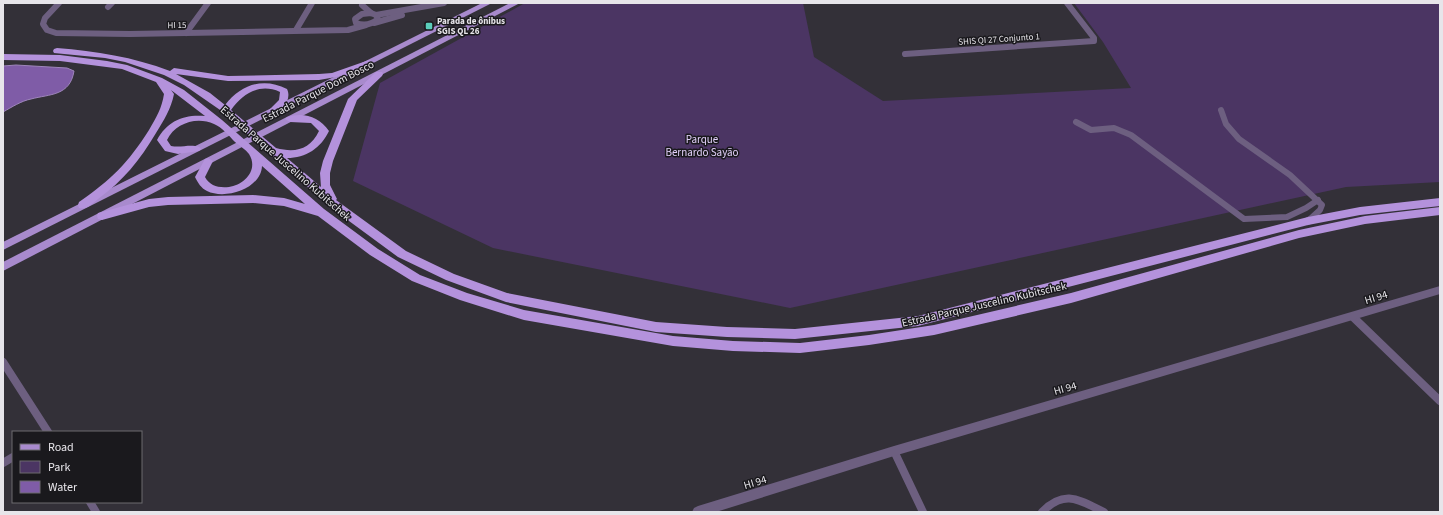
<svg xmlns="http://www.w3.org/2000/svg" width="1443" height="515" viewBox="0 0 1443 515" font-family="'Source Sans 3',sans-serif">
  <style>
    .green { fill: #4b3563 }
    .water { fill: #7f5ca7; stroke: #9e85bb }
    .lines { fill: none; stroke-linecap: round; stroke-linejoin: round }
    .minor-far1 { stroke: #6d5f80; stroke-width: 6 }
    .minor { stroke: #6d5f80; stroke-width: 8 }
    .tertiary { fill: #6d5f80; fill-rule: evenodd }
    .primary { fill: #a88acd; fill-rule: evenodd }
    .trunk { fill: #b492dc; fill-rule: evenodd }
    .poi-dot { fill: #5bcebb; stroke: #1a191d; stroke-width: 1.5 }
    .labels { text-anchor: middle; stroke-width: 3; stroke-linejoin: round; paint-order: stroke }
    .far-poi-label { font-size: 9px; font-weight: bold; fill: #e7e5ea; stroke: #1a191d; text-anchor: start }
    .far-street-label { font-size: 9px; fill: #e7e5ea; stroke: #1a191d }
    .street-label { font-size: 11px; fill: #e7e5ea; stroke: #1a191d }
    .park-label { font-size: 11px; fill: #e2d0fa; stroke: #1a191d }
  </style>
  <rect width="100%" height="100%" fill="#333038"/>
  <path class="green" d="M525,3H803L814,57L883,101L1131,88L1103,42L1074,3H1440V182L1346,187L790,308L493,248L353,181L380,83Z"/>
  <path class="water" d="M16,65L67,68L74,71C70,96 50,94 31,99C21,101 12,107 3,112V66Z"/>
  <g class="lines">
    <g class="minor-far1">
      <path d="M59,3L45,18L43,24L47,30L56,33L130,34L348,30L366,25"/>
      <path d="M362,5L371,13"/>
      <path d="M108,7L112,3"/>
      <path d="M371,13L376,15L378,19C371,25 364,26 356,23L355,19L362,14Z"/>
      <path d="M376,15L444,3"/>
      <path d="M374,23L402,15"/>
      <path d="M296,30L312,3"/>
      <path d="M186,33L208,3"/>
      <path d="M905,54L1094,41V38L1067,3"/>
      <path d="M1221,110L1226,124L1239,139L1290,175L1322,205L1320,210L1308,221"/>
      <path d="M1076,122L1091,130L1114,128L1131,135L1244,219L1287,217L1306,208L1318,200"/>
    </g>
    <g class="minor">
      <path d="M1308,221L1310,220"/>
      <path d="M1353,317L1440,401"/>
      <path d="M3,362L48,432"/>
      <path d="M894,451L923,512"/>
      <path d="M3,463L13,457"/>
      <path d="M90,502L96,512"/>
      <path d="M1042,512C1065,489 1079,500 1104,512"/>
    </g>
    <path class="tertiary" d="M1440,286V294L894,456L716,512H692L694,508L698,506L894,446Z"/>
    <g class="primary">
      <path d="M482,3H492L3,250V242Z"/>
      <path d="M510,3H520L3,271V262Z"/>
    </g>
    <g class="trunk">
      <path d="M57,48C96,51 133,57 170,71L174,68L228,76L319,74L332,73L369,60L372,61L373,63L372,65L336,77L319,80L228,81L176,74L210,93L225,105C241,84 264,77 287,89C292,99 283,111 273,114L268,111L279,100L280,92C260,83 243,93 231,110L276,148C295,153 310,150 319,131L311,123L290,122L285,119L287,117C303,112 319,116 329,131C321,148 306,158 287,158L321,187L320,173L323,161L348,99L376,72H382L383,74L382,76L357,100L333,161L330,173V185L337,199L336,200L406,251L454,274L507,293L656,322L727,327L795,329L918,316L1308,217L1360,207L1440,198V206L1360,215L1308,225L918,326L795,339L727,337L656,332L506,302L446,280L398,257L330,207L223,112L184,85L164,75L125,62L105,58L54,53L53,51L54,49Z"/>
      <path d="M3,54L60,55L107,61L127,65L162,78L184,90L222,120L324,209L378,249L420,275L467,293L524,310L673,336L733,341L800,343L869,335L934,325L1071,293L1299,230L1365,216L1440,207V215L1365,224L1299,238L1071,303L934,335L869,345L800,353L733,351L673,346L524,320L460,300L412,281L370,255L318,216L284,206L253,203L168,205L149,207L102,220L98,219L97,216L98,213L149,199L168,197L253,195L284,198L305,204L262,166C261,189 225,200 207,191C201,188 198,183 195,177L205,159L208,158L213,161L205,177C210,186 218,188 229,187C244,185 259,170 249,154C246,150 239,145 235,142C229,136 222,127 214,124C197,116 175,123 167,140L171,146C181,148 190,144 199,147L201,149L199,151L178,154L165,151L157,140C167,121 184,114 205,116L171,90L174,94C171,109 164,120 156,133C140,160 123,181 98,199C92,204 87,210 79,208L78,205L79,202C111,180 128,163 149,130C156,118 162,108 164,94L156,82L122,69L60,61L3,60Z"/>
    </g>
  </g>
  <rect class="poi-dot" x="425" y="22" width="8" height="8" rx="2"/>
  <g class="labels">
    <g class="far-poi-label">
      <text x="437" y="24">Parada de ônibus<tspan x="437" dy="10">SGIS QL 26</tspan></text>
    </g>
    <g class="far-street-label">
      <text transform="translate(177 25) rotate(-1)" y="3">HI 15</text>
      <text transform="translate(999 39) rotate(-4)" y="3">SHIS QI 27 Conjunto 1</text>
    </g>
    <g class="street-label">
      <text transform="translate(318 91) rotate(-27)" y="4">Estrada Parque Dom Bosco</text>
      <text transform="translate(286 163) rotate(41)" y="4">Estrada Parque Juscelino Kubitschek</text>
      <text transform="translate(1376 297) rotate(-17)" y="4">HI 94</text>
      <text transform="translate(984 304) rotate(-13)" y="4">Estrada Parque Juscelino Kubitschek</text>
      <text transform="translate(1065 388) rotate(-16)" y="4">HI 94</text>
      <text transform="translate(755 482) rotate(-17)" y="4">HI 94</text>
    </g>
    <g class="park-label">
      <text x="702" y="143">Parque<tspan x="702" dy="13">Bernardo Sayão</tspan></text>
    </g>
  </g>
  <rect width="1443" height="515" fill="none" stroke="#e7e5ea" stroke-width="8"/>
  <rect x="12" y="431" width="130" height="72" fill="#1a191d" stroke="#6c6b6f"/>
  <rect x="20" y="444" width="20" height="6" fill="#a88acd" stroke="#6c6b6f"/>
  <text x="48" y="451" font-size="12" fill="#e7e5ea">Road</text>
  <rect x="20" y="461" width="20" height="12" fill="#4b3563" stroke="#6c6b6f"/>
  <text x="48" y="471" font-size="12" fill="#e7e5ea">Park</text>
  <rect x="20" y="481" width="20" height="12" fill="#7f5ca7" stroke="#6c6b6f"/>
  <text x="48" y="491" font-size="12" fill="#e7e5ea">Water</text>
</svg>
